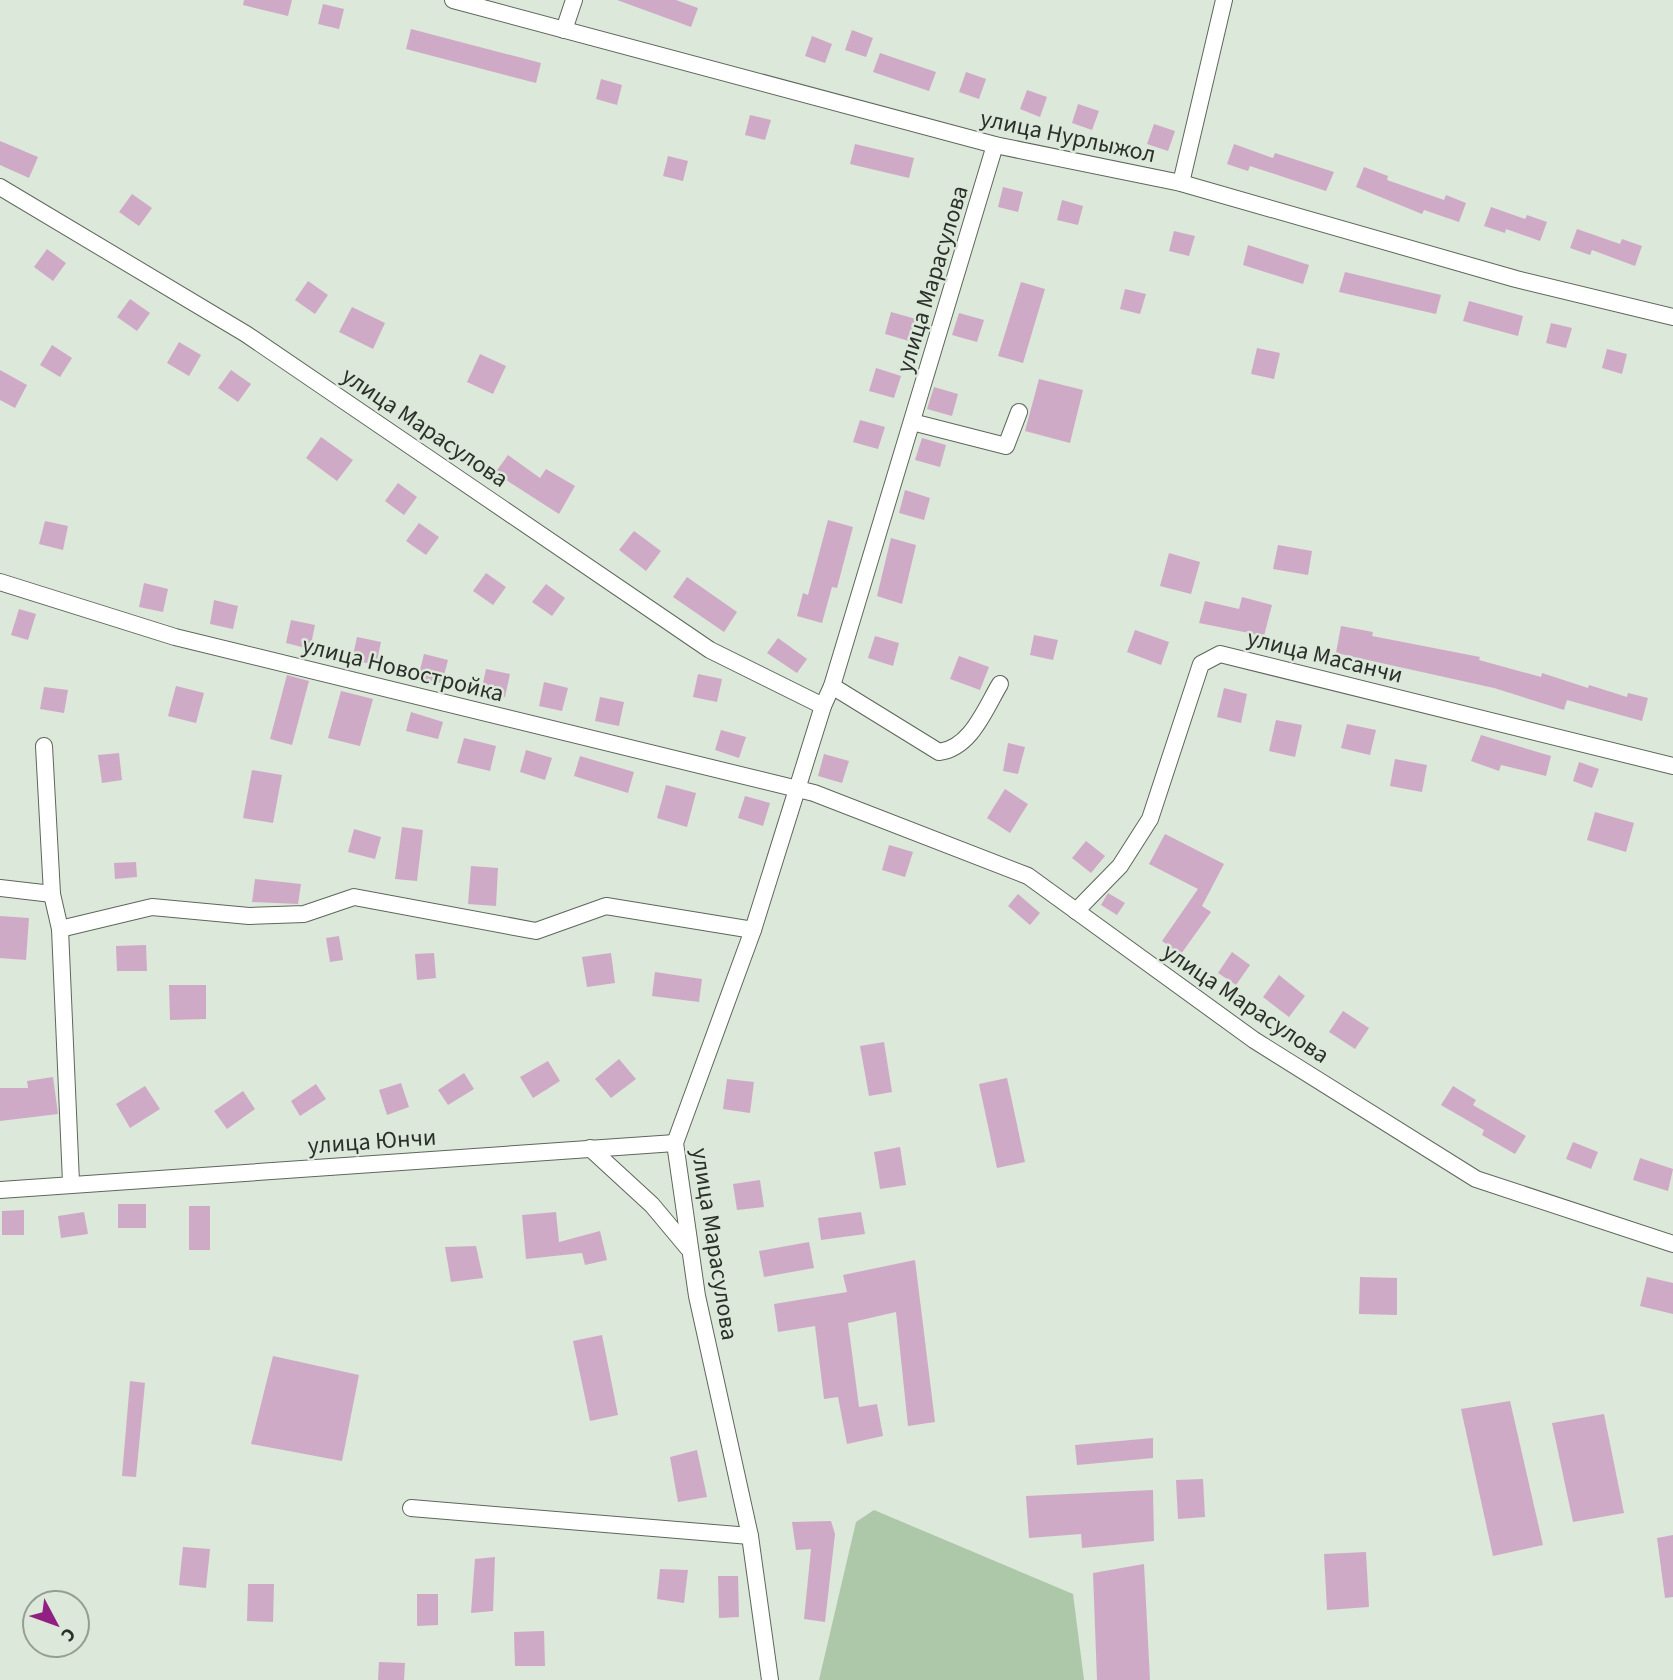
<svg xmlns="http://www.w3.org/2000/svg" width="1673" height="1680" viewBox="0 0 1673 1680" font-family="'Source Sans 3',sans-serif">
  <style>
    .green { fill: #adc8a8 }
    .building { fill: #cfaac7 }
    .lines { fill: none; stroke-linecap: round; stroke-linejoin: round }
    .street-casing { stroke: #5d675b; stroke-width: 18 }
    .street { stroke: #fff; stroke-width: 16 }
    .labels { text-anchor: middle; stroke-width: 5; stroke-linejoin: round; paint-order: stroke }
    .street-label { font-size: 24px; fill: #2b302a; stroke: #dce8d9 }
  </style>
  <rect width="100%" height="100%" fill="#dce8d9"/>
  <path class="green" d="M874,1510L1073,1594L1084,1680H819L856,1522Z"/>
  <g class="building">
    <path d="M244,0H292L288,16L243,5Z"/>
    <path d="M617,0H676L698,8L691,27Z"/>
    <path d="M323,4L344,9L339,29L318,24Z"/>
    <path d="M411,29L541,63L536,83L406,49Z"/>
    <path d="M852,30L873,38L866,57L845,50Z"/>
    <path d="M812,36L832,44L825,63L805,56Z"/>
    <path d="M880,53L936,72L929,91L873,72Z"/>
    <path d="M966,72L986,79L979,99L959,92Z"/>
    <path d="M601,79L622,85L617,105L596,99Z"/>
    <path d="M1027,90L1047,97L1040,117L1020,109Z"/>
    <path d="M1078,104L1099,111L1092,130L1072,123Z"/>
    <path d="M750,115L771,120L765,140L745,135Z"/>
    <path d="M1154,124L1175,131L1168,151L1147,144Z"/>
    <path d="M0,141L38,157L29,178L0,165Z"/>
    <path d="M855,144L914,158L909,178L850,164Z"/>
    <path d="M1234,144L1273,158L1275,153L1334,172L1326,191L1250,166L1248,171L1227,164Z"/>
    <path d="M668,156L688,161L683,181L663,176Z"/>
    <path d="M1364,167L1388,176L1387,180L1444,200L1446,195L1466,203L1459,222L1424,210L1422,214L1356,187Z"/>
    <path d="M1003,187L1023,192L1018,212L998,207Z"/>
    <path d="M132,194L152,208L139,226L119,212Z"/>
    <path d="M1062,200L1083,206L1078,225L1057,220Z"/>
    <path d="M1491,207L1525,219L1527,215L1547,222L1540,241L1506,229L1505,233L1484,226Z"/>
    <path d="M1577,229L1620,244L1622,239L1642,246L1635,266L1592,250L1590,255L1570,248Z"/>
    <path d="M1174,231L1195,236L1189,256L1169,251Z"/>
    <path d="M1248,245L1309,265L1303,284L1243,265Z"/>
    <path d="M47,249L66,263L53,281L34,267Z"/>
    <path d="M1345,272L1441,295L1436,314L1339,292Z"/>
    <path d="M308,281L328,295L315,314L295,300Z"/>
    <path d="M1021,282L1045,289L1023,363L998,356Z"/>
    <path d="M1125,289L1146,294L1140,314L1120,309Z"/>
    <path d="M130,299L150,313L137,331L117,317Z"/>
    <path d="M1469,301L1523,316L1518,336L1463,321Z"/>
    <path d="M352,307L385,323L373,349L339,332Z"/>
    <path d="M891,312L916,319L909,341L885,334Z"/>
    <path d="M959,313L984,320L977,342L952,335Z"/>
    <path d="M1551,323L1572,328L1566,348L1546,343Z"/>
    <path d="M179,342L201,355L189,376L167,363Z"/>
    <path d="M52,345L72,358L60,377L40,365Z"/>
    <path d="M1257,348L1280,353L1274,379L1251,374Z"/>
    <path d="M1607,349L1627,354L1622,374L1602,368Z"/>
    <path d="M480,354L506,366L493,394L467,382Z"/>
    <path d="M876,368L901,376L894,398L869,391Z"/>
    <path d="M0,370L27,385L15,408L0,400Z"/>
    <path d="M231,370L251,384L238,402L218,388Z"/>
    <path d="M1039,379L1083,390L1070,443L1025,431Z"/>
    <path d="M934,387L958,394L952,416L927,409Z"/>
    <path d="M860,420L885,427L878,449L853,442Z"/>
    <path d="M321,437L353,460L337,481L306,458Z"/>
    <path d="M922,438L946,445L940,467L915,460Z"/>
    <path d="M508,455L540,478L546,469L575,486L559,514L495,473Z"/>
    <path d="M398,483L417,497L404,515L385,501Z"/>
    <path d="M905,490L930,498L924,520L899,513Z"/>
    <path d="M828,520L853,527L837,588L832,587L822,623L797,616L803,593L808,595Z"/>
    <path d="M45,521L68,526L63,550L39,544Z"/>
    <path d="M419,523L439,537L426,555L406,541Z"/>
    <path d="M634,531L661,551L646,571L619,550Z"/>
    <path d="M891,538L916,545L902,604L877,596Z"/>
    <path d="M1278,545L1312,551L1308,575L1273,569Z"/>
    <path d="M1169,553L1200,562L1191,594L1160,586Z"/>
    <path d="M486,573L506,587L493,605L473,591Z"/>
    <path d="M687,577L737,612L724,632L673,597Z"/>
    <path d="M144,583L168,589L163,612L139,607Z"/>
    <path d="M546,584L565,598L552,616L532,602Z"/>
    <path d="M1242,597L1272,605L1264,636L1199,623L1205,601L1239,609Z"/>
    <path d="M214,600L238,606L233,629L210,624Z"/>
    <path d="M19,609L36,614L28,640L11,635Z"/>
    <path d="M291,620L315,625L310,649L286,643Z"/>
    <path d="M1341,626L1373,632L1372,636L1480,657L1479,660L1541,677L1542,673L1588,688L1589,685L1627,697L1628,693L1648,698L1642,721L1567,700L1564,710L1494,688L1336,653Z"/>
    <path d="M1135,630L1169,642L1161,665L1127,652Z"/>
    <path d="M1034,635L1058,640L1053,660L1030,655Z"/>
    <path d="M875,636L899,643L893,666L868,658Z"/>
    <path d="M357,637L381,642L376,665L352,660Z"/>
    <path d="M778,638L807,659L797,673L767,653Z"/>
    <path d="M424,654L448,660L442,683L418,678Z"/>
    <path d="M959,656L989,667L980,690L950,679Z"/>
    <path d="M486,669L510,674L505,697L481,692Z"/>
    <path d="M698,674L722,679L717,702L693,697Z"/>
    <path d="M287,675L309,681L292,745L270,739Z"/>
    <path d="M544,682L568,688L562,711L539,706Z"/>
    <path d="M176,686L204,693L196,723L168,716Z"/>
    <path d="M44,687L68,690L64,713L40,709Z"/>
    <path d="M1224,688L1247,694L1241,723L1217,717Z"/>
    <path d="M341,691L373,699L360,746L328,738Z"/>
    <path d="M600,697L624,702L619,726L595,721Z"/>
    <path d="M411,712L443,722L438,739L406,731Z"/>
    <path d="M1276,720L1302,725L1295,757L1269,751Z"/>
    <path d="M1347,724L1376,730L1370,755L1341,748Z"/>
    <path d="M721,730L746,737L739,758L715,750Z"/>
    <path d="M1481,735L1551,756L1546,776L1501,765L1499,771L1471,761Z"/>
    <path d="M464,738L496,746L490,771L457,763Z"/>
    <path d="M1008,743L1025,747L1018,774L1003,771Z"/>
    <path d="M526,750L552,758L545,780L520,772Z"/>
    <path d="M119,753L122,780L102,783L98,755Z"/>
    <path d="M824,754L849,761L842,783L818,776Z"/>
    <path d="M580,756L634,772L628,793L574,776Z"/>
    <path d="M1395,759L1427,765L1422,792L1390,786Z"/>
    <path d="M1579,762L1599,769L1592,788L1573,781Z"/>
    <path d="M252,770L282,775L273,823L243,818Z"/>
    <path d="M666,785L696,793L687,827L657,818Z"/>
    <path d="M1005,789L1028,804L1010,833L987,818Z"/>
    <path d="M745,796L770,803L763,826L738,818Z"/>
    <path d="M1595,812L1634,823L1626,852L1587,840Z"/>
    <path d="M402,827L423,830L417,881L395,879Z"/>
    <path d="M354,829L381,837L375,859L348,852Z"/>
    <path d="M1165,834L1224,864L1202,906L1211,912L1181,954L1162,941L1198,889L1149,864Z"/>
    <path d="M1086,841L1105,856L1091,873L1072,858Z"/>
    <path d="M889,845L913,852L905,877L882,870Z"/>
    <path d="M136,862L137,877L115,879L114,863Z"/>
    <path d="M471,866L498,868L496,906L468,904Z"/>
    <path d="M255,879L301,884L298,904L252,902Z"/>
    <path d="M1108,893L1125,903L1117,915L1101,905Z"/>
    <path d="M1018,894L1040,913L1030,925L1008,906Z"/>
    <path d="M0,916L29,918L26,960L0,958Z"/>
    <path d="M339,936L343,960L330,962L326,938Z"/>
    <path d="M146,945L147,971H117L116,946Z"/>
    <path d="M1232,952L1250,965L1236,985L1218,973Z"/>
    <path d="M434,953L436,978L417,980L415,954Z"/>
    <path d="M611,953L615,983L587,987L582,957Z"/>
    <path d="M655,972L702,979L699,1002L652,996Z"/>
    <path d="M1279,975L1305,996L1289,1017L1263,997Z"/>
    <path d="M169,985H206V1019L170,1020Z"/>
    <path d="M1343,1011L1369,1028L1355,1049L1329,1032Z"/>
    <path d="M884,1042L892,1092L869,1096L860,1046Z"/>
    <path d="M619,1059L636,1079L611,1098L595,1079Z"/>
    <path d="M548,1061L560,1081L533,1098L520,1077Z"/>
    <path d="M464,1073L474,1089L448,1105L438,1090Z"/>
    <path d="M53,1077L58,1114L0,1121V1088H28L27,1081Z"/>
    <path d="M1007,1078L1025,1162L997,1168L979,1084Z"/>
    <path d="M727,1079L754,1082L750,1113L723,1109Z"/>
    <path d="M401,1083L409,1107L387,1115L379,1090Z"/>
    <path d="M316,1084L326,1099L300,1116L291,1101Z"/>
    <path d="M145,1086L160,1109L130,1128L116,1104Z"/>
    <path d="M1453,1086L1476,1100L1473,1105L1526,1136L1515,1154L1482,1135L1484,1130L1441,1105Z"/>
    <path d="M243,1091L255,1109L227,1129L214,1111Z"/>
    <path d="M1573,1142L1598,1152L1591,1169L1566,1159Z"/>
    <path d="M900,1147L906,1185L880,1189L874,1152Z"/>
    <path d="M1640,1158L1673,1169L1668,1191L1633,1180Z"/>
    <path d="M760,1180L764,1207L737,1210L733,1184Z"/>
    <rect x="118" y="1204" width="28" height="24"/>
    <rect x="189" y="1206" width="21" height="44"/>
    <path d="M24,1210V1235H2V1211Z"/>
    <path d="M84,1212L88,1234L61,1238L58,1216Z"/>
    <path d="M556,1212L559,1242L600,1231L607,1260L585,1265L582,1253L526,1259L522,1215Z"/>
    <path d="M861,1212L865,1234L821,1240L818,1218Z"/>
    <path d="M809,1242L814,1268L764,1277L759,1251Z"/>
    <path d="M476,1246L483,1278L451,1282L445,1247Z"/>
    <path d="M915,1260L935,1422L908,1426L896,1312L848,1323L859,1407L877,1404L883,1436L847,1444L838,1397L824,1399L815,1326L778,1332L774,1304L847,1292L843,1275Z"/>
    <path d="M1360,1277L1397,1278V1315L1359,1314Z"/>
    <path d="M1647,1277L1673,1283V1314L1640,1306Z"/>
    <path d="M602,1335L618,1415L590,1421L573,1341Z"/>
    <path d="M273,1356L359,1375L342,1461L251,1444Z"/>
    <path d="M130,1381L145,1383L136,1477L122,1476Z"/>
    <path d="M1510,1401L1543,1545L1493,1556L1461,1409Z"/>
    <path d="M1604,1414L1624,1513L1573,1522L1552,1423Z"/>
    <path d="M1153,1438V1458L1077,1465L1075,1445Z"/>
    <path d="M697,1450L707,1497L678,1502L670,1457Z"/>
    <path d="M1203,1479L1205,1517L1178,1519L1176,1480Z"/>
    <path d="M1153,1490L1154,1541L1082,1548L1081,1534L1029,1538L1026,1496Z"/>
    <path d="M831,1521L835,1534L825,1622L804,1619L811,1549L796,1550L792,1522Z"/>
    <path d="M1673,1535V1597L1665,1598L1657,1538Z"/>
    <path d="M183,1547L210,1549L206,1588L179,1585Z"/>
    <path d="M1366,1552L1369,1607L1327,1610L1324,1554Z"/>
    <path d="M495,1557L493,1611L471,1613L475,1559Z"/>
    <path d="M1144,1564L1150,1680H1097L1093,1573Z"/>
    <path d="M660,1569L688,1570L684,1603L657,1599Z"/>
    <path d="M718,1576H738L739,1617L719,1618Z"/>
    <path d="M248,1584H274L273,1622L247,1621Z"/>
    <path d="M417,1594H438V1625L417,1626Z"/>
    <path d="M544,1631L545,1666H515L514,1632Z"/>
    <path d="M379,1662L405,1663L404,1680H378Z"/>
  </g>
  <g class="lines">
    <g class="street-casing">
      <g id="street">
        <path d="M453,0L995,145L1181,183L1516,279L1673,317"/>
        <path d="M564,30L574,0"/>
        <path d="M1181,183L1224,0"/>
        <path d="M0,187L246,334L710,650L823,706"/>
        <path d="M912,422L1006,446L1019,412"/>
        <path d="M0,582L175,637L814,793L1028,876L1254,1040L1476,1179L1673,1244"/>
        <path d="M832,686L939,752C971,748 985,709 1000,684"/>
        <path d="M44,746L52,894L60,929L71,1182"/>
        <path d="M0,888L52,894"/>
        <path d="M1076,911L1120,866L1150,819L1201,664L1220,654L1673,766"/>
        <path d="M60,929L152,907L249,916L304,914L354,897L536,931L606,906L753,930"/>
        <path d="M590,1148L652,1205L688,1248"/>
        <path d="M0,1190L675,1143"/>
        <path d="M411,1508L750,1536"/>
        <path d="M770,1680L750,1536L697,1296L675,1143L753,930L823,706L832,686L995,145"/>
      </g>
    </g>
    <use href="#street" class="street"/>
  </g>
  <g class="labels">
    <g class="street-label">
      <text transform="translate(1068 136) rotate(12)" y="8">улица Нурлыжол</text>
      <text transform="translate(932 279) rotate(-73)" y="8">улица Марасулова</text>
      <text transform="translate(425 427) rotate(34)" y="8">улица Марасулова</text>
      <text transform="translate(1325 656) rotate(14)" y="8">улица Масанчи</text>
      <text transform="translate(403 669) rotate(14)" y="8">улица Новостройка</text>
      <text transform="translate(1246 1003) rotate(34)" y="8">улица Марасулова</text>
      <text transform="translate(372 1141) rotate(-4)" y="8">улица Юнчи</text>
      <text transform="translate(715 1244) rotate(81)" y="8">улица Марасулова</text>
    </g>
  </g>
  <g transform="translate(56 1624) rotate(131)"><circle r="33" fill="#dce8d9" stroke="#959e93" stroke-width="2"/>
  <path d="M0-5L12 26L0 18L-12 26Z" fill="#902182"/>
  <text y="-10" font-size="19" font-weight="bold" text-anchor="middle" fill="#2b302a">С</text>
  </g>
</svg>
